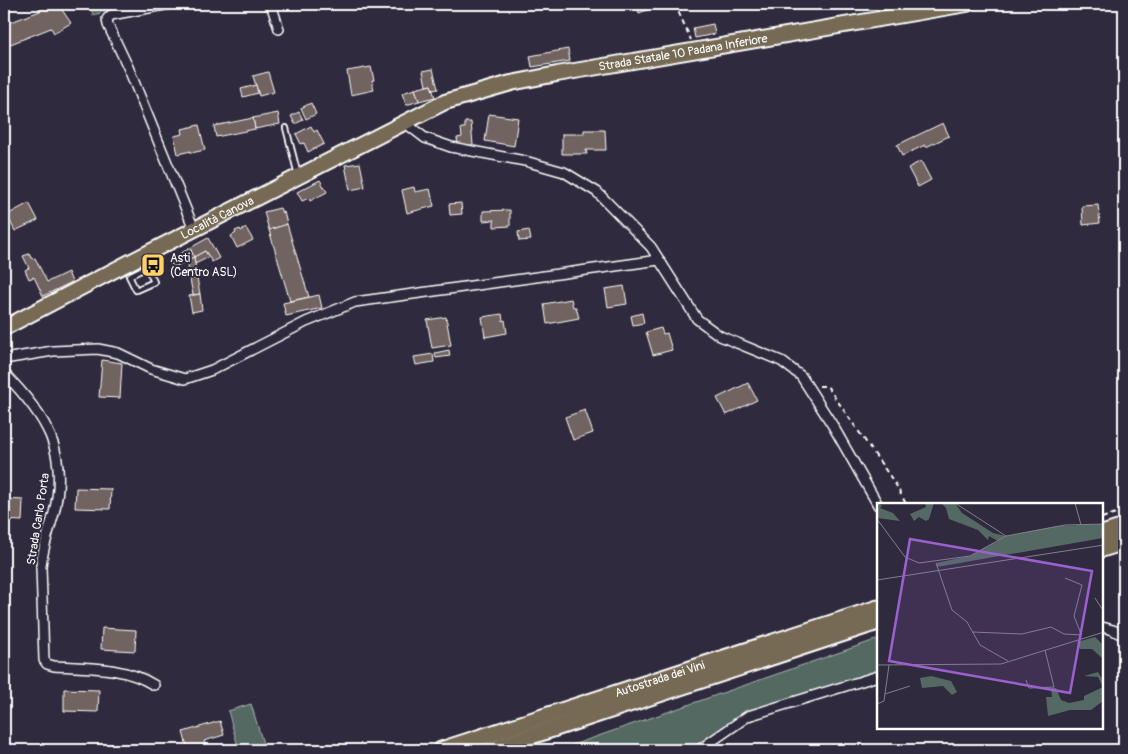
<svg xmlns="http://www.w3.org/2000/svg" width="1128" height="754" viewBox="0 0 1128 754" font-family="Pangolin,sans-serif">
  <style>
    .green { fill: #546964; stroke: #aab4b2 }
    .building { fill: #71645f; stroke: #fff }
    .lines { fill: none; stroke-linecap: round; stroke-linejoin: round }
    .lane-casing { stroke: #fff; stroke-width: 8 }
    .street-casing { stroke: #fff; stroke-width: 12 }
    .primary-casing { stroke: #fff; stroke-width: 18 }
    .highway-casing { stroke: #fff; stroke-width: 19 }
    .path { stroke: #fff; stroke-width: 2; stroke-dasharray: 5 4; stroke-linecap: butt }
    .lane { stroke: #2f2a3d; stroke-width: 4.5 }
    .street { stroke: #2f2a3d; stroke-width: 9 }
    .primary { stroke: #766a54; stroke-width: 14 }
    .highway { stroke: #766a54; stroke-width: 15 }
    .labels { text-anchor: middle; stroke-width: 4; stroke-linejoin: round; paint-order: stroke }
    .street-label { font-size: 12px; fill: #fff; stroke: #2f2a3d }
    .poi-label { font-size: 12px; fill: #fff; stroke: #2f2a3d; text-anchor: start }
    .inset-road { fill: none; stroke: #827f8b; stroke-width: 1 }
    .view { fill: #9c61cf; fill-opacity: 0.15; stroke: #9c61cf; stroke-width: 2.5 }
    .inset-edge { fill: none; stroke: #fff; stroke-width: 2.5 }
  </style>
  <rect width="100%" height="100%" fill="#2f2a3d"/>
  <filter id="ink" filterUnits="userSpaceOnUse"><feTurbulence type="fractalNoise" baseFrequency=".02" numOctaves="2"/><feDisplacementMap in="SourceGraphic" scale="10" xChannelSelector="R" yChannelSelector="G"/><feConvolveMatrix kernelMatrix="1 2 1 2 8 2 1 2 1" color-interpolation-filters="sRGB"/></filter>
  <g filter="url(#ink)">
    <g class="green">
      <path d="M90,4H118L119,8L93,15Z"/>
      <path d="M878,639V676L748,716L701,750H558Z"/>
      <path d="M251,704L265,750H239L228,711Z"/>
    </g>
    <g class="building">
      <path d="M37,4H58L71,23L54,33L51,28L8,45L4,48V10L6,9L11,22L40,11Z"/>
      <path d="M636,4H652L653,8L639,13Z"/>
      <path d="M713,24L715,34L695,38L693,28Z"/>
      <path d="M568,49L570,61L532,67L530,56Z"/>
      <path d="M371,67L374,80H372L374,90L351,95L347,71Z"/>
      <path d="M433,69L438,89L433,90L431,85L426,86L423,71Z"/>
      <path d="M268,72L274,92L259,96L253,76Z"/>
      <path d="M256,85L258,93L243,97L241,89Z"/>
      <path d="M431,85L435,97L419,101L415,89Z"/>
      <path d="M415,89L419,101L406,105L402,93Z"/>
      <path d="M311,103L316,114L306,119L301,108Z"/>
      <path d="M299,112L303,120L295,124L291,116Z"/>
      <path d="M278,113L280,124L255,129L253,118Z"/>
      <path d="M489,114L518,118L514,146L485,141Z"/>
      <path d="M253,118L255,129L216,137L214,126Z"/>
      <path d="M465,122H471L473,145L458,146L457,138L462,137L461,128H465Z"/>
      <path d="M943,123L949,136L926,147L925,145L902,156L897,145Z"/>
      <path d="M199,125L205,150L191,153V151L178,154L174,136L183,134L182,129Z"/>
      <path d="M311,126L314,132L317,130L324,144L308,152L304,143L301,144L296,134Z"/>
      <path d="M584,130H605L606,150H586L587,154H562V134H584Z"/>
      <path d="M921,161L931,180L918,187L908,168Z"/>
      <path d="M360,163L365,187L350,190L345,165Z"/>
      <path d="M320,180L327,192L310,201L309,198L302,201L297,192Z"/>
      <path d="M414,187L415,192L430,189L434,206L407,213L402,190Z"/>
      <path d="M29,203L38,220L15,231L7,215Z"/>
      <path d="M461,203L462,214L450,215L449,204Z"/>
      <path d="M1098,205L1100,223L1083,225L1082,206Z"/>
      <path d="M280,208L282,213L284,212L287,224L269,230L264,212Z"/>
      <path d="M510,210V226L494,227V220L483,221V211Z"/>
      <path d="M287,224L309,297L290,301L269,230Z"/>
      <path d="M246,228L253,240L237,248L231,236L236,233L235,231L240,229L241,231Z"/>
      <path d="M529,230L531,240L519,241L518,232Z"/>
      <path d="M208,238L219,258L212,262L205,251L194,257L190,248Z"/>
      <path d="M190,248L194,257L173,268L169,260Z"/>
      <path d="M205,251L209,257L195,264L194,257Z"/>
      <path d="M29,254L32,259L35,258L47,282L68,272L72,282L43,296L34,277L29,279L25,270L29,268L23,256Z"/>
      <path d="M194,257L197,278L190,279L187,260Z"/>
      <path d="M197,278L200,294L193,295L190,279Z"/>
      <path d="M624,286L627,304L608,307L605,289Z"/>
      <path d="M200,294L202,310L192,312L189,296Z"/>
      <path d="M319,295L322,308L286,316L283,303Z"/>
      <path d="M571,299L573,307H576L579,318L547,324L544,304Z"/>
      <path d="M642,313L644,323L633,325L631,316Z"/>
      <path d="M1120,313H1124V334Z"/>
      <path d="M502,314L503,321L505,320L507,333L485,337L482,317Z"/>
      <path d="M446,317L451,345L432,348L427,320Z"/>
      <path d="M661,328L663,334L667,333L672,350L653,355L646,332Z"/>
      <path d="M449,350L450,356L436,358L435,353Z"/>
      <path d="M433,354L434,362L416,365L414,357Z"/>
      <path d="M102,360L122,363L120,398L99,397Z"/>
      <path d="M748,383L757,400L726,415L717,398Z"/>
      <path d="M585,410L593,433L573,440L565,417Z"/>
      <path d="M76,488L111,489L110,509L75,508Z"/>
      <path d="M4,499L23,500L22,521L4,520Z"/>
      <path d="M102,628L136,630L135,651L101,649Z"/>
      <path d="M64,689L99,690L98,712L64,711Z"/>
      <path d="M220,721L224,735L204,741L206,747L195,750H188L183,732Z"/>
    </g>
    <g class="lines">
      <g class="lane-casing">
        <g id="lane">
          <path d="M286,128L298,175"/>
          <path d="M147,267L154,282L136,290L129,276Z"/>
        </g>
      </g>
      <g class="street-casing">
        <g id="street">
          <path d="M170,4L111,15L107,19L108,25L128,67L192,224L197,229"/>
          <path d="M271,4L279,29"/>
          <path d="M404,122L425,138L451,147L525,161L564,172L597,192L651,247L697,319L720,336L781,361L801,376L833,426L878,505"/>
          <path d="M4,359L53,351L98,349L118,353L151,369L185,379L212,370L306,322L355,302L659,260"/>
          <path d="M4,373C46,416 69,451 54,513C49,531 43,547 41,566L44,660L47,664L54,666C88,668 124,666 154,685"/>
          <path d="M1102,627L1113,630L1124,636"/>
          <path d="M699,750L748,716L878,676"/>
        </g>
      </g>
      <g class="primary-casing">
        <g id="primary">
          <path id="s1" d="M4,328L128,263L445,102L511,83L557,74L967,4"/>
        </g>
      </g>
      <g class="highway-casing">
        <g id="highway">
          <path d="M1102,534L1124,527"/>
          <path d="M1102,549L1124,542"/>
          <path id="s2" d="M441,750L878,608"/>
          <path d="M489,750L878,622"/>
        </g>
      </g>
      <g class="path">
        <path d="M675,4L691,40"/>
        <path d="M819,386H827L896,485L906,504"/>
        <path d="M1102,518L1124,510"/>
      </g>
      <use href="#lane" class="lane"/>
      <use href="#street" class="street"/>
      <use href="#primary" class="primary"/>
      <use href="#highway" class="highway"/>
    </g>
  </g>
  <defs>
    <g id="bus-square" transform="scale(1.25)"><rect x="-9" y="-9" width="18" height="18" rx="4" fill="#ffd166" stroke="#2f2a3d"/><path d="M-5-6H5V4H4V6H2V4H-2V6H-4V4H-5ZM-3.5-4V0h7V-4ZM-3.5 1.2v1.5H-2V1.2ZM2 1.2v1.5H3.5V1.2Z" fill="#111"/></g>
  </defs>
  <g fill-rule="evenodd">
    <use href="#bus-square" x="153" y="265"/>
  </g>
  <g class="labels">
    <g class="street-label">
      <text dy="4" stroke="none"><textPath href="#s1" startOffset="739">Strada Statale 10 Padana Inferiore</textPath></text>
      <text dy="4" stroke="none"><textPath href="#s1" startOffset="240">Località Canova</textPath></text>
      <text transform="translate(38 519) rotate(-81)" y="4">Strada Carlo Porta</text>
      <text dy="4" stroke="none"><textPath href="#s2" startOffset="230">Autostrada dei Vini</textPath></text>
    </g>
    <g class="poi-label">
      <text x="170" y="262">Asti<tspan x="170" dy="14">(Centro ASL)</tspan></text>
    </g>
  </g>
  <g transform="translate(877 503)">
    <rect width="226" height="226" fill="#2f2a3d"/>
    <path d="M1,0L5,3L3,5L16,10L23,18L0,15ZM48,0H57L52,16L49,18L42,14L37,18L33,11L49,4ZM64,0H78L85,10L116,30L129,33L180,23L226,21V35L60,64L59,60L93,53L121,38L112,33L111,37L101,27L72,16L69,5ZM218,134L226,142V156L215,146H203L200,139ZM221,169L226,177V198L214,207H193L171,213L169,194H175L174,185H179L184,197L192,200L207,197V193L226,184L221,174L207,173ZM54,173L74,178L80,189L75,192L66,183L45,185L43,175Z" fill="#546964"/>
    <path class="inset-road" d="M78,0L129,33M198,0L204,22M0,16L28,54L42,60L93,53L129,33L188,22L227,21M59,60L75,107L90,119L103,142L131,158M188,75L205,82L197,113L204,131M0,77L227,42M218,95L227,109M95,129L145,131L174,124L187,131L205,132M0,162L124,161L227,129M149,177L152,185L177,184L168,147M8,191L33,183M0,201L7,198L12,162"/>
    <path class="view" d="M33,36L215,68L193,190L12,158Z"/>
    <rect width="226" height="226" class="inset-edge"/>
  </g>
  <rect width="1128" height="754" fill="none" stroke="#2f2a3d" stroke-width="20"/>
  <rect x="10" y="10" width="1108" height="734" fill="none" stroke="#fff" stroke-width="2" filter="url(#ink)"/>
</svg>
